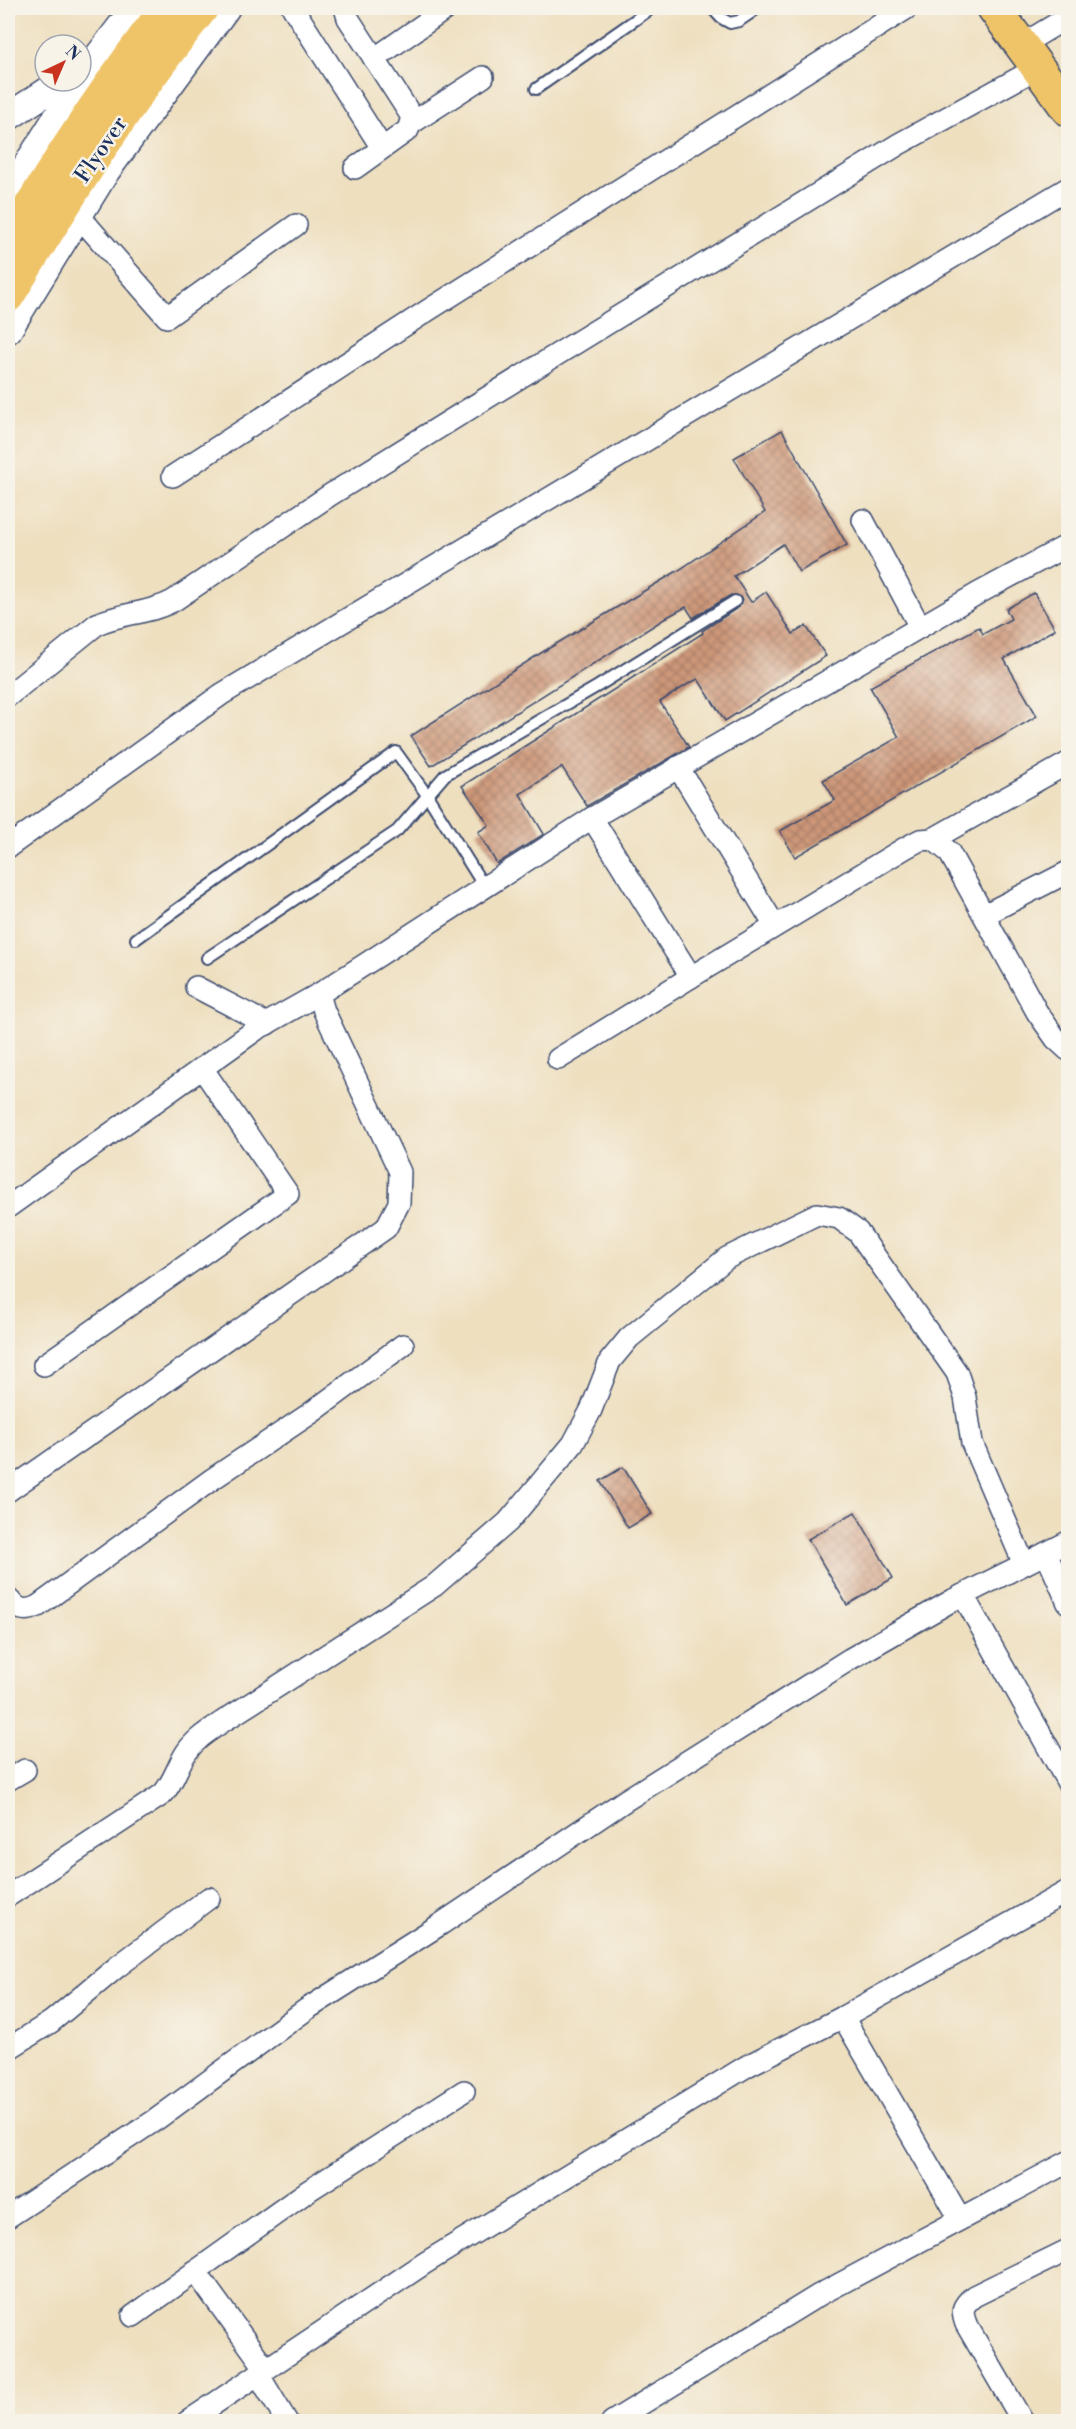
<svg xmlns="http://www.w3.org/2000/svg" width="1076" height="2429" viewBox="0 0 1076 2429" font-family="'Libre Bodoni',serif">
  <style>
    .building { fill: url(#building-cross-hatch) }
    .lines { fill: none; stroke-linecap: round; stroke-linejoin: round }
    .service-casing { stroke: #3b496d; stroke-width: 14 }
    .minor-casing { stroke: #3b496d; stroke-width: 24 }
    .tertiary-casing { stroke: #3b496d; stroke-width: 30 }
    .primary-casing { stroke: #3b496d; stroke-width: 36 }
    .service { stroke: #fff; stroke-width: 10 }
    .minor { stroke: #fff; stroke-width: 21 }
    .tertiary { stroke: #fff; stroke-width: 27 }
    .primary { stroke: #efc469; stroke-width: 33 }
    .labels { text-anchor: middle; stroke-width: 5; stroke-linejoin: round; paint-order: stroke }
    .street-label { font-size: 22px; fill: #1b2f5e; stroke: #f7f3e8 }
  </style>
  <defs>
    <pattern id="building-cross-hatch" width="8" height="8" patternUnits="userSpaceOnUse" patternTransform="scale(1.5)"><rect width="8" height="8" fill="#ce9778"/><path d="M0 0l8 8M0 8l8-8" fill="none" stroke="#a67c66"/></pattern>
  </defs>
  <rect width="100%" height="100%" fill="#f7f3e8"/>
  <filter id="ink" filterUnits="userSpaceOnUse"><feTurbulence type="fractalNoise" baseFrequency=".0167" numOctaves="2"/><feDisplacementMap in="SourceGraphic" scale="12" xChannelSelector="R" yChannelSelector="G"/><feConvolveMatrix kernelMatrix="1 2 1 2 8 2 1 2 1" color-interpolation-filters="sRGB"/></filter>
  <filter id="wash" filterUnits="userSpaceOnUse"><feTurbulence type="fractalNoise" baseFrequency=".008" numOctaves="4" result="noise"/><feDisplacementMap in="SourceGraphic" scale="24" xChannelSelector="R" yChannelSelector="G"/><feGaussianBlur stdDeviation="1.35" result="paint"/><feColorMatrix in="noise" values="0 0 0 0 0 0 0 0 0 0 0 0 0 0 0 0 0 1.4 0 .05"/><feComposite in="paint" operator="in"/></filter>
  <g filter="url(#wash)">
    <rect width="100%" height="100%" fill="#eedfbf"/>
    <g id="blocks">
      <g class="building">
        <path d="M782,430L847,545L799,572L783,544L734,576L751,602L766,592L793,634L806,626L826,656L725,721L698,679L688,684L660,702L689,747L587,806L562,767L520,794L544,834L497,864L478,832L489,825L462,786L703,633L702,631L739,607L742,601L741,597L731,595L693,618L686,607L669,616L431,766L411,736L541,653L679,570L765,512L734,458Z"/>
        <path d="M1034,593L1055,629L1004,659L1037,716L795,857L780,831L835,800L823,780L899,737L870,687L979,627L983,634L1011,619L1006,609Z"/>
        <path d="M623,1467L652,1514L628,1528L600,1481Z"/>
        <path d="M855,1512L893,1578L847,1605L808,1539Z"/>
      </g>
    </g>
  </g>
  <g filter="url(#ink)">
    <use href="#blocks" fill-opacity="0" stroke="#3b496d" stroke-width="1.5"/>
    <g class="lines">
      <g class="service-casing">
        <g id="service">
          <path d="M712,8L721,18L730,23L739,21L758,8"/>
          <path d="M536,89L652,8"/>
          <path d="M136,939L396,752L427,795L485,888"/>
          <path d="M207,958L397,831L445,775L598,686L735,601"/>
        </g>
      </g>
      <g class="minor-casing">
        <g id="minor">
          <path d="M293,8L382,148"/>
          <path d="M345,8L348,18L412,117L408,130L355,168"/>
          <path d="M1023,44L1068,17"/>
          <path d="M374,59L447,8"/>
          <path d="M412,123L483,77"/>
          <path d="M79,216L167,317L296,225"/>
          <path d="M173,476L430,309L907,8"/>
          <path d="M863,520L920,627"/>
          <path d="M8,696L97,624C121,613 149,614 173,601L330,495L561,352L899,144L1039,67"/>
          <path d="M678,767L775,926"/>
          <path d="M592,818L691,977L905,848L920,840L933,839L949,852L1037,1012L1056,1039L1068,1050"/>
          <path d="M933,839L1068,763"/>
          <path d="M8,847L222,694L1068,188"/>
          <path d="M984,915L1068,872"/>
          <path d="M196,987L267,1024"/>
          <path d="M558,1059L691,977"/>
          <path d="M8,1207L257,1029L319,994L592,818L977,594L1068,545"/>
          <path d="M44,1365L288,1194L202,1068"/>
          <path d="M8,1491L386,1228L399,1203L400,1172L324,1011L319,994"/>
          <path d="M1046,1553L1068,1603"/>
          <path d="M963,1595L1068,1783"/>
          <path d="M8,1599C18,1609 24,1613 38,1606L211,1480L311,1413L403,1345"/>
          <path d="M8,1780L25,1770"/>
          <path d="M8,1896L163,1794C174,1781 177,1767 186,1753C195,1739 209,1731 222,1722L434,1586L508,1522L573,1444L591,1410L610,1361L629,1338L727,1258L817,1214L839,1218L858,1232L957,1373L965,1397L972,1443L1024,1564"/>
          <path d="M843,2017L960,2219"/>
          <path d="M8,2049L51,2022L117,1967L209,1898"/>
          <path d="M8,2217L157,2119L307,2009L441,1924L626,1800L850,1659L953,1600L1068,1542"/>
          <path d="M195,2271L266,2369"/>
          <path d="M133,2316L308,2191L464,2091"/>
          <path d="M258,2374L287,2422"/>
          <path d="M187,2422L425,2263L747,2066L843,2017L1068,1891"/>
          <path d="M612,2422L819,2295L1068,2162"/>
          <path d="M1023,2422L966,2324C961,2310 962,2306 974,2296L1068,2250"/>
        </g>
      </g>
      <g class="tertiary-casing">
        <g id="tertiary">
          <path d="M81,79L135,8"/>
          <path d="M8,117L54,87L73,90"/>
          <path d="M8,195L80,81"/>
          <path d="M8,330L106,171L226,8"/>
        </g>
      </g>
      <g class="primary-casing">
        <g id="primary">
          <path d="M994,8L1068,109"/>
          <path d="M8,243C57,162 109,82 167,8"/>
          <path d="M8,296C68,197 129,98 202,8"/>
        </g>
      </g>
      <use href="#service" class="service"/>
      <use href="#minor" class="minor"/>
      <use href="#tertiary" class="tertiary"/>
      <use href="#primary" class="primary"/>
    </g>
  </g>
  <g class="labels">
    <g class="street-label">
      <text transform="translate(100 149) rotate(-56)" y="8">Flyover</text>
    </g>
  </g>
  <rect width="1076" height="2429" fill="none" stroke="#f7f3e8" stroke-width="30"/>
  <g transform="translate(63 63) rotate(44)"><circle r="28" fill="#f7f3e8" stroke="#9fa5b1" stroke-width="1.5"/>
  <path d="M0-4.5L10 22L0 15L-10 22Z" fill="#c8321e"/>
  <text y="-9" font-size="16" font-weight="bold" text-anchor="middle" fill="#1b2f5e">N</text>
  </g>
</svg>
